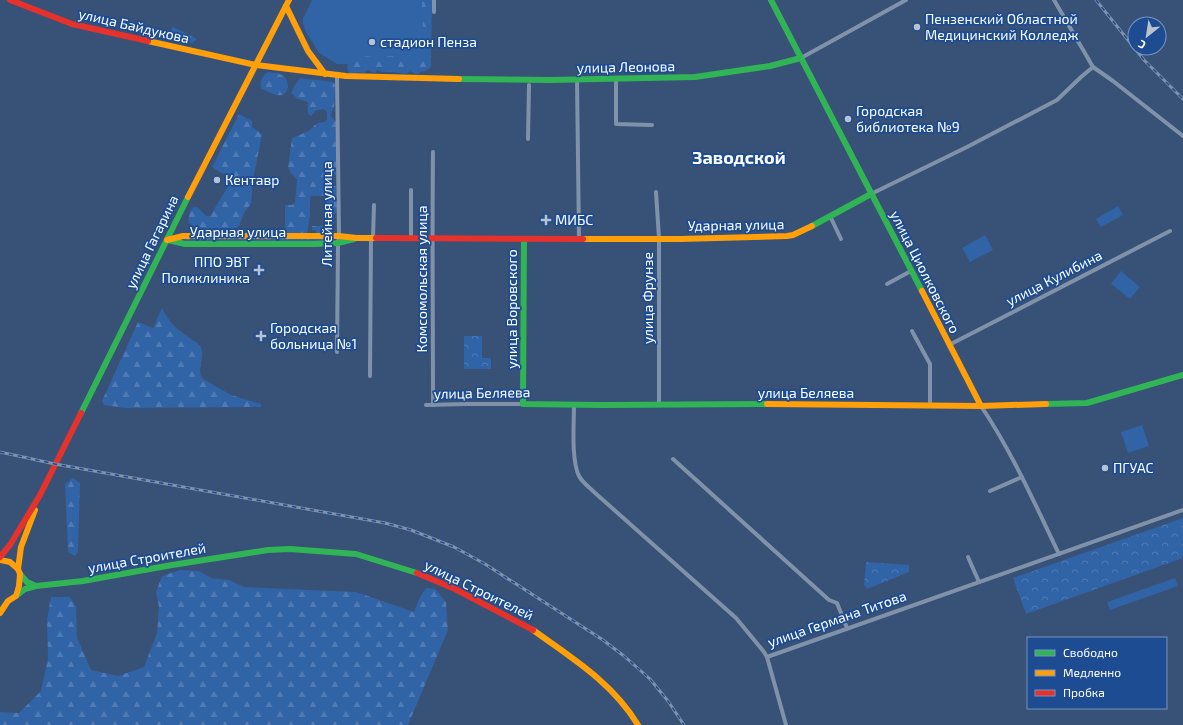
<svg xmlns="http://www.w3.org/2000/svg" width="1183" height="725" viewBox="0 0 1183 725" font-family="'Exo 2',sans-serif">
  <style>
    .green { fill: #3163a7 }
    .forest { fill: url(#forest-firs) }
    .park { fill: url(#park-crowns) }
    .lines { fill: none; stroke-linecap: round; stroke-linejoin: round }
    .street { stroke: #8092aa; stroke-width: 4 }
    .fast { stroke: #30b455; stroke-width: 6 }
    .slow { stroke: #ff9f0a; stroke-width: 6 }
    .jam { stroke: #e5322d; stroke-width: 6 }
    .rail-casing { stroke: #8091a9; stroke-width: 3 }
    .rail { stroke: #1d4c92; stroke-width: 1.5; stroke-dasharray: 4.5; stroke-linecap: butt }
    .poi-dot { fill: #b9c2cf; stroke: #1d4c92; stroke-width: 1.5 }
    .labels { text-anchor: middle; stroke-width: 3.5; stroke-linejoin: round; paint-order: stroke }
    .poi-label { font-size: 14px; fill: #fff; stroke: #1d4c92; text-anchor: start }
    .street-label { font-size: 14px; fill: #fff; stroke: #1d4c92 }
    .district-label { font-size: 18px; font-weight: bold; fill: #fff; stroke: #1d4c92 }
  </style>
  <defs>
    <pattern id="forest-firs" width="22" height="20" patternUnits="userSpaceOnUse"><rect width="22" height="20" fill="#3163a7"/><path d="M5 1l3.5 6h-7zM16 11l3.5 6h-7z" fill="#507ab4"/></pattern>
    <pattern id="park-crowns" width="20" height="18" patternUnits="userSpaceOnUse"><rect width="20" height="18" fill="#3163a7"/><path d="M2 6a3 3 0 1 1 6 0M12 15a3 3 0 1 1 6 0" fill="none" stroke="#507ab4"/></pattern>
  </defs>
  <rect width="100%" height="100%" fill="#385177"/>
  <g class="green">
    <path d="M312,0H432L431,66L337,64L319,53L306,32L303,24V19Z"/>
    <path d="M1118,206L1123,215L1101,227L1096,219Z"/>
    <path d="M985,235L993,250L970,262L962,248Z"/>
    <path d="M1121,271L1140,287L1130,299L1111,284Z"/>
    <path d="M1142,425L1149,446L1128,453L1121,432Z"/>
    <path d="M1175,578L1178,586L1110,610L1107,602Z"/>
  </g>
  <g class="forest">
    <path d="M422,0H430L431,67L425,71L420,72L419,74H415L411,71L406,74L393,72H382L377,70L375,73L368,70L364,73L359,72L349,74L347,67L351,56H363L373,57L395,56L423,59L425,57L423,36Z"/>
    <path d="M173,27L197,39L192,43L168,36Z"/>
    <path d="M268,72C278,73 288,74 288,86C288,89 287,92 284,94C279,98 265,91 261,88C260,81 262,76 268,72Z"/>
    <path d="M300,78L333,82L336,85L334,107L331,115L332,118L336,121V174L326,184L329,186H336L337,211L334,215V223L330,227L324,231L322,235H316V230H312V226H324L326,224L327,197L325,196H311L310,198V215L307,234H285V205H292L295,202L297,180C296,177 293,176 291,173C289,171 290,169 288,167L292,138C298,135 306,133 311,129C317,123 316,123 325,122L327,119V112L324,109L315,111L311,116C306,114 308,107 308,102L298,99L291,93L295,85Z"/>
    <path d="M239,114L252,121V127L262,134L253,180L251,204L244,213L239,226L234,229H203L195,227L189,223C188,217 189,209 195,207L198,208L206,216H210L232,180L230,176L227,173L223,174L212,167Z"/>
    <path d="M162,308C170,323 174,327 187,336C190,339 197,342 200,346C207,356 195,369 203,379L231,395L261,404V407L125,408L104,405L102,401L138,322L153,328Z"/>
    <path d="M73,478L80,483L78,552L75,556L68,552L65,484Z"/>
    <path d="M180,570L199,571L211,578L229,580L244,587L356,592L414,612L420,597L426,588L435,589L446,602L448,630L408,725H0V712L19,713L41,691L48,658L47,619L51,597H70L76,606L77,638L91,670L118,676L144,667L157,633L159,607L156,592L162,576Z"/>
  </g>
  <g class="park">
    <path d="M185,238L332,239L330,241H186L184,239Z"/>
    <path d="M464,336H482V358H491V369H464Z"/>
    <path d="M1183,518V558L1026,614L1013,578Z"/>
    <path d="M866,562L909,565V572L867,589L864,585Z"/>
  </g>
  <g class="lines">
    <g class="street">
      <path d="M1054,0L1093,67L1113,81L1183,136"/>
      <path d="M434,12V0"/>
      <path d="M801,58L906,0"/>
      <path d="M577,79L579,239"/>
      <path d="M616,79V124L652,125"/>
      <path d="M528,139L529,85"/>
      <path d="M433,152C432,236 433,321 433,405"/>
      <path d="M411,190V238"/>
      <path d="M656,192L659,238V404"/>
      <path d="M871,194L967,147L1057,100L1081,77L1093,67"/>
      <path d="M830,216L841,239"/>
      <path d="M373,238L374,205"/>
      <path d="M887,284L911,271"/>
      <path d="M912,331L930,364V405"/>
      <path d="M949,345L1170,231"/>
      <path d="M337,352L338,243L339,236L337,76"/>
      <path d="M370,376L371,238"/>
      <path d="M574,404C574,423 571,460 579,476C582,482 589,487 594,492L736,618L764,652L767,657L786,725"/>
      <path d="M426,405L467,404H523"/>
      <path d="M981,406C1012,452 1035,504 1059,554"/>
      <path d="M673,459L829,600L837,603L847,628"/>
      <path d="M990,491L1022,477"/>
      <path d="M968,557L979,582"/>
      <path d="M767,657L1183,510"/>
    </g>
    <g class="fast">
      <path d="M771,0L922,291"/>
      <path d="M459,79L550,80L695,77L770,66L801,58"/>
      <path d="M812,226L871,194"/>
      <path d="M524,239L523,404L602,405L767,404"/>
      <path d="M168,240L185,244H313L338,243L354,239"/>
      <path d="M1046,404L1087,403L1183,375"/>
      <path d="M81,413L188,197"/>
      <path d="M20,574L27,582L36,586"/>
      <path d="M16,596L25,589L36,586L83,581L172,565L268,550L290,549L356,554L417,573"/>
    </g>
    <g class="slow">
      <path d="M286,6L308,51L325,74"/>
      <path d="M148,41L256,65"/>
      <path d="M256,65L346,76L459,79"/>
      <path d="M188,197L289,0"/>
      <path d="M583,239H680L787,236L793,235L812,226"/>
      <path d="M167,240L183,236H339L357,238H376"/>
      <path d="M922,291L981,406"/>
      <path d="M767,404L981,406L1046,404"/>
      <path d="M0,560L10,562L18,569"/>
      <path d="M0,613L8,601L16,596L19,586L20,574L18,569L21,547L35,510"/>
      <path d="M533,630C572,658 613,683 638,725"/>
    </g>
    <g class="jam">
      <path d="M10,0L72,24L148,41"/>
      <path d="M376,238L583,239"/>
      <path d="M0,557L10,545L40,495L81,413"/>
      <path d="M417,573L455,589L533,630"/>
    </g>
    <g class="rail-casing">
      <g id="rail">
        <path d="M1096,0L1144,60L1183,99"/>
        <path d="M0,452L55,464L385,523L411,530L454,547L485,564L603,640L624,656L650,679L668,701L684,725"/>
      </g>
    </g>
    <use href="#rail" class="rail"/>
  </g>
  <g class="poi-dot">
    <circle cx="917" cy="27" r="4"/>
    <circle cx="372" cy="42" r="4"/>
    <circle cx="848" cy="119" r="4"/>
    <circle cx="217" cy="180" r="4"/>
    <path d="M544 214h4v4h4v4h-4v4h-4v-4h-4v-4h4z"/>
    <path d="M257 264h4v4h4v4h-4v4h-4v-4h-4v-4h4z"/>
    <path d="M259 330h4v4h4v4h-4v4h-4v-4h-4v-4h4z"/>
    <circle cx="1105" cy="468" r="4"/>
  </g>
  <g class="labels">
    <g class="poi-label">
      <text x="925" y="24">Пензенский Областной<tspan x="925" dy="16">Медицинский Колледж</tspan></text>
      <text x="380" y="47">стадион Пенза</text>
      <text x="856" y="116">Городская<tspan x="856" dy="16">библиотека №9</tspan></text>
      <text x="225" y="185">Кентавр</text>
      <text x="555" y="225">МИБС</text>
      <text x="250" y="267" text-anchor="end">ППО ЭВТ<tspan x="250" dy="16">Поликлиника</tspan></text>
      <text x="270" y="333">Городская<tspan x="270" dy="16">больница №1</tspan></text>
      <text x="1113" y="473">ПГУАС</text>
    </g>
    <g class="street-label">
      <text transform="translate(134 26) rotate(13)" y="5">улица Байдукова</text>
      <text transform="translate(626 67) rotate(-1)" y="5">улица Леонова</text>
      <text transform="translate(327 214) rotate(-90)" y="5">Литейная улица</text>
      <text transform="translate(736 225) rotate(-1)" y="5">Ударная улица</text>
      <text x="238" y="237">Ударная улица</text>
      <text transform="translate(152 242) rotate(-64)" y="5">улица Гагарина</text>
      <text transform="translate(925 272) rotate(63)" y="5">улица Циолковского</text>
      <text transform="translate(1054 278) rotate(-27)" y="5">улица Кулибина</text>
      <text transform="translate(422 279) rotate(-90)" y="5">Комсомольская улица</text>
      <text transform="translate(648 298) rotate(-90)" y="5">улица Фрунзе</text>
      <text transform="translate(512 309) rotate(-90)" y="5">улица Воровского</text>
      <text transform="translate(482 393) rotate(-1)" y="5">улица Беляева</text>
      <text x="806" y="398">улица Беляева</text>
      <text transform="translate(147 558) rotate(-10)" y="5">улица Строителей</text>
      <text transform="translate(479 590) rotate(26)" y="5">улица Строителей</text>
      <text transform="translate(837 619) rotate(-19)" y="5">улица Германа Титова</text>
    </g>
    <g class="district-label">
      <text x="739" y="164">Заводской</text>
    </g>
  </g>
  <rect x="1027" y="637" width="140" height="72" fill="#1d4c92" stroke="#7794be"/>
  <rect x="1035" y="650" width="20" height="6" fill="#30b455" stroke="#7794be"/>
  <text x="1063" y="657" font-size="12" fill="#ffffff">Свободно</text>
  <rect x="1035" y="670" width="20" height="6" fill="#ff9f0a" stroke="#7794be"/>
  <text x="1063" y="677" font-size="12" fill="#ffffff">Медленно</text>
  <rect x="1035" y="690" width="20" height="6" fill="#e5322d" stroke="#7794be"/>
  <text x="1063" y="697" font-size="12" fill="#ffffff">Пробка</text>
  <g transform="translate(1147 36) rotate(210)"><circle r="19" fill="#1d4c92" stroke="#7794be"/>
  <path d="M0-3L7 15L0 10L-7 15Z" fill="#b9c2cf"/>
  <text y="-6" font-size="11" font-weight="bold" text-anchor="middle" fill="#ffffff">С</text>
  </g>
</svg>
